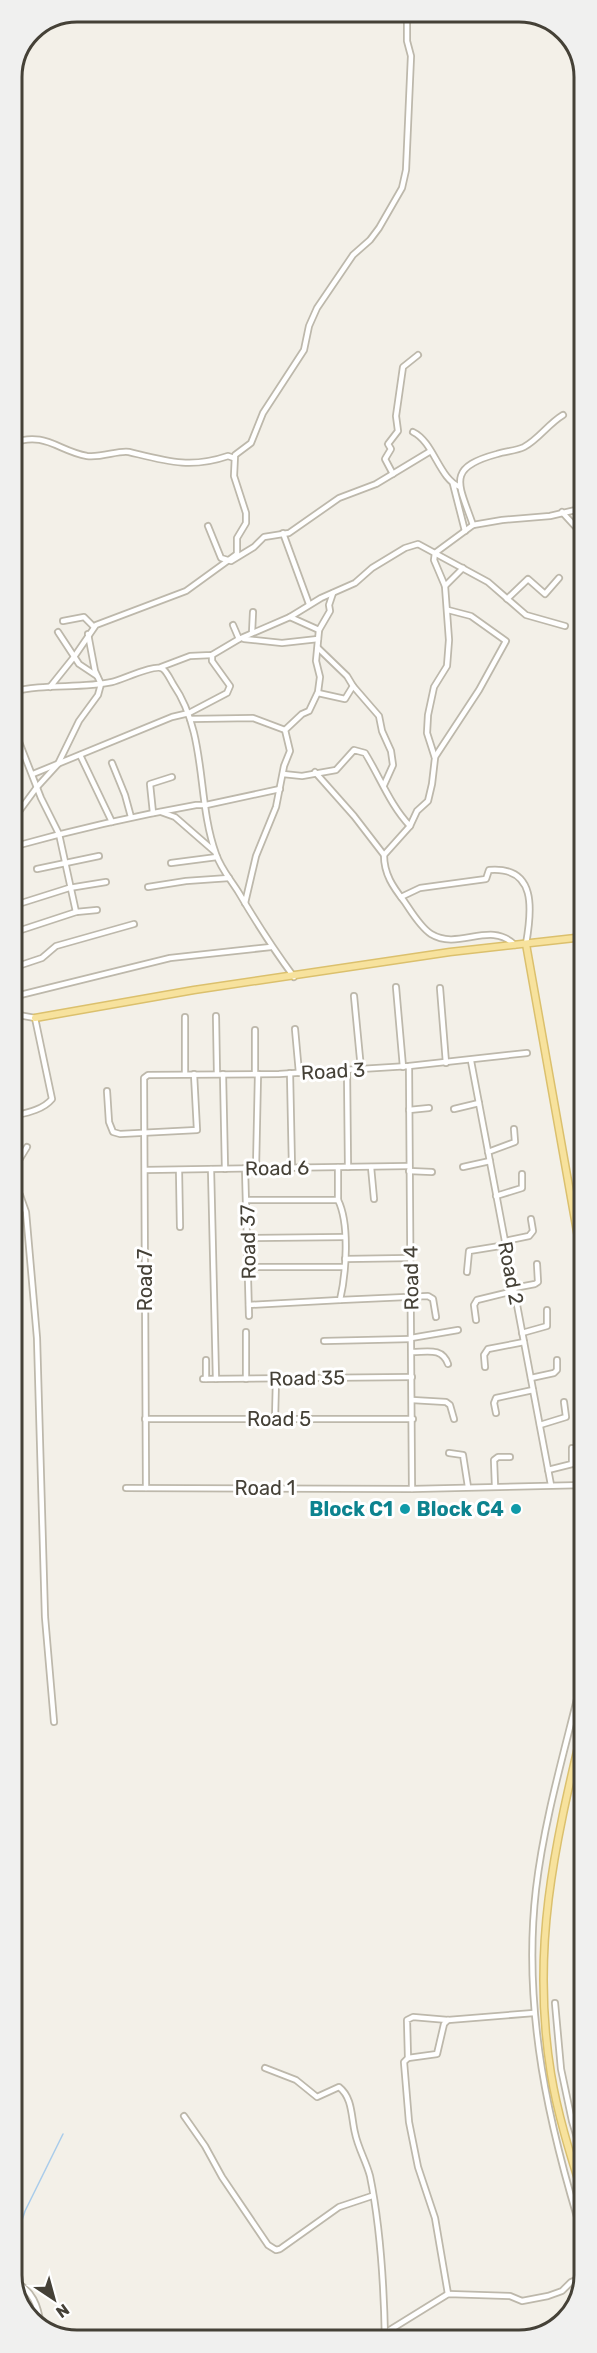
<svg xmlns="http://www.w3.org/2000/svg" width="597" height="2353" viewBox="0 0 597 2353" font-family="Rubik,sans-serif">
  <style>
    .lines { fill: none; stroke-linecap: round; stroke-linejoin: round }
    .stream { stroke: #a9cceb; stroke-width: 1.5 }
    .minor-casing { stroke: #bdb8ab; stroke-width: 8 }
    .major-casing { stroke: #dbc06d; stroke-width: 9 }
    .minor { stroke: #fff; stroke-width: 4.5 }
    .major { stroke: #f7e29d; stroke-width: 6 }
    .culture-dot { fill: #0f9aa8; stroke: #fff; stroke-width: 2 }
    .labels { text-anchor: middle; stroke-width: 6; stroke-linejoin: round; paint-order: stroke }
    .street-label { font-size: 20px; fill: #454137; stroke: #fff }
    .culture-label { font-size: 20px; font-weight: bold; fill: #0d838f; stroke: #fff; text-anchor: end }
    .rim { fill: none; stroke: #454137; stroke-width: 3 }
  </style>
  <rect width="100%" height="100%" fill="#f3f0e8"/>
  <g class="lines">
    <path class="stream" d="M13,2248L25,2211L63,2134"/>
    <g class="minor-casing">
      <g id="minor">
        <path d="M413,432C434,442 439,479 460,487"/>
        <path d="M12,443C46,431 58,451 87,456C101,458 119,450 129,452C166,461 190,469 228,456L234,458"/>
        <path d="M393,474L385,459L391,449L388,444L398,431L396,416L403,367L418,355"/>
        <path d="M453,484L465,531"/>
        <path d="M562,512L584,536"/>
        <path d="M473,525C459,484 445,468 497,454C506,451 516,451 524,447C539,439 548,424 563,415"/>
        <path d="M208,526L221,558L231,561L254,547L264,537L289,533L339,498L376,484L429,452"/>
        <path d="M283,533L309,604"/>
        <path d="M445,586L463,568"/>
        <path d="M507,599L528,579L545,594L559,578"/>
        <path d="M290,617L319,630"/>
        <path d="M63,621L84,617L94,627"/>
        <path d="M233,625L239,639"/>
        <path d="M58,632L79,664L97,676"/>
        <path d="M252,633L253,612"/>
        <path d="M244,639L282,643L318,639"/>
        <path d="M318,648L347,676L353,686L379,716L382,731L391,751L393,765L384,785"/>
        <path d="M161,667L190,656L212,655L239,639L290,617L321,598L355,583L372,568L405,548L418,544L488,582L526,615L565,626"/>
        <path d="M50,687L74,657L96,625L186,591L237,554V538L246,523V513L234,476L235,455L251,443L263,413L304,350L309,326L317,308L353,255L370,240L379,228L402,188L406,170L411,56L407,41V12"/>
        <path d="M12,692C44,683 79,689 112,682C122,680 156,663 163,669C167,672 170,679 173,684C208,735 196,799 216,854C221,869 231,880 239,893C256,922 274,950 294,977"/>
        <path d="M318,693L345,699L353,686"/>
        <path d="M190,719L253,718L285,730"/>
        <path d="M12,724L41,798L59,834L76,912"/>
        <path d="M80,755L112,822"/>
        <path d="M435,757L479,690L506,641L471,616L448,610"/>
        <path d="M112,763L125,795L131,817"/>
        <path d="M315,772L354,816L384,855"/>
        <path d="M33,774L172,717L189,713L227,693L230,686L212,661V655"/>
        <path d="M283,774L302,776L336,770L354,750L365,753C380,777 390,805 410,826"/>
        <path d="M161,812L175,817L214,851"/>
        <path d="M153,813L150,784L172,777"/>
        <path d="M12,821L37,787L58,764L79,721L98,695L101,684L95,671L88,634"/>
        <path d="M12,847C73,830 134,816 196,805H206L280,789"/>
        <path d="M171,863L217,857"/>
        <path d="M37,869L99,856"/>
        <path d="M148,887L186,881L229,878"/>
        <path d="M401,897L420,888L486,879L489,870C537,866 532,910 526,944"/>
        <path d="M245,903L256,856L276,807L284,766L290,751L285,730L302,714L309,711L318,692L320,677L316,661L319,630L330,611L329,605L333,593"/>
        <path d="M12,906L69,888L106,882"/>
        <path d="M12,933L76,912L97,910"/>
        <path d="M12,941L17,986L15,1014"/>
        <path d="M515,945C490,920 459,951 431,934C420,927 411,911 404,901C393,887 384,874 384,855L410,826L417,811L428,801L432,784L435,758L427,733L428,715L434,687L447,666L449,640L445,586L434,560L435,553L473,525L502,520L550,516L584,508"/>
        <path d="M15,967L42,958L56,946L134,924"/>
        <path d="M396,987L403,1067"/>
        <path d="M440,988L446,1063"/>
        <path d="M16,996L170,958L271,947"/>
        <path d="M354,996L361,1069"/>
        <path d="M13,1014L35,1018L52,1099C43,1110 26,1113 13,1116"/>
        <path d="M216,1016L217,1074"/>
        <path d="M185,1017V1074"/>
        <path d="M295,1029L299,1073"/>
        <path d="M255,1030V1074"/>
        <path d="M471,1061L551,1485"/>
        <path d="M409,1066L412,1489"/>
        <path d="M347,1070L348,1167"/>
        <path d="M290,1073L292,1168"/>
        <path d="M223,1074L225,1169"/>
        <path d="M107,1091L109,1122L113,1132L120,1134L197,1130L194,1074"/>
        <path d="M454,1109L479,1103"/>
        <path d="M409,1110L429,1108"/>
        <path d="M488,1152L515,1142L514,1129"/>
        <path d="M371,1167L374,1199"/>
        <path d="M463,1167L490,1161"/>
        <path d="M245,1168L249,1316"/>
        <path d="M256,1168L258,1074"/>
        <path d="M211,1169L216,1379"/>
        <path d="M13,1170L27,1147"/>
        <path d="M145,1170L409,1166"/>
        <path d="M179,1170L180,1227"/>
        <path d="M409,1171L432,1172"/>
        <path d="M13,1186L20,1195L26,1212L37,1338L45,1617L54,1722"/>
        <path d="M496,1196L522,1188V1174"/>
        <path d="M247,1200H338V1167"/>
        <path d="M248,1238L344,1237"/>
        <path d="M505,1241L529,1236L533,1231L531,1219"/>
        <path d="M345,1259L410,1258"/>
        <path d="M248,1267H344"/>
        <path d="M467,1272L469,1251L506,1245"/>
        <path d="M514,1288L535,1284L538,1282L537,1264"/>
        <path d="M340,1300L428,1296L433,1299L436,1317"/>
        <path d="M249,1305L340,1300C346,1274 350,1224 338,1200"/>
        <path d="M476,1320L474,1305L477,1300L514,1291"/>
        <path d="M246,1332V1379"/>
        <path d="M522,1333L547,1326V1310"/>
        <path d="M411,1338L458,1330"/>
        <path d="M324,1341L411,1339"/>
        <path d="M584,1348V1355"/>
        <path d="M412,1352C427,1352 442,1347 448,1364"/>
        <path d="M485,1367L484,1355L488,1349L524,1342"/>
        <path d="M531,1378L554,1373L557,1370V1360"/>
        <path d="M203,1379L412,1377"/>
        <path d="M206,1379V1360"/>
        <path d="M412,1400L446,1402L450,1405L454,1419"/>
        <path d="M496,1413L494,1403L496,1398L533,1390"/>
        <path d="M145,1419H413"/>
        <path d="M275,1419L276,1379"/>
        <path d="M540,1425L566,1417L564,1402"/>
        <path d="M449,1453L463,1455L468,1487"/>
        <path d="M548,1470L572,1464V1448"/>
        <path d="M495,1486L494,1460L498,1457H510"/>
        <path d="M126,1488L412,1489L585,1485"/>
        <path d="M146,1488L144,1078L148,1075L279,1074L409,1066L527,1053"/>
        <path d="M585,1666C568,1740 545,1813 536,1889C522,2010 549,2128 585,2243"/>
        <path d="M555,2003L561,2069L572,2121L585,2164"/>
        <path d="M408,2058L437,2054L444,2024L448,2020"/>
        <path d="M265,2068L296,2080L317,2097L339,2087C353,2098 351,2117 355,2133C358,2148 366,2161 370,2176C381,2230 384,2285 385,2340"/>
        <path d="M184,2116L205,2146L222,2177L268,2245L276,2250L280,2249L339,2207L372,2196"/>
        <path d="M13,2280C33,2291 38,2305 41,2326"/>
        <path d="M448,2294L435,2218L418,2167L409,2122L404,2062L408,2058L407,2020L413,2017L448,2020L534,2013"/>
        <path d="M385,2333L448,2294L510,2296L522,2301L548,2296L562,2291L571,2282L584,2277"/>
      </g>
    </g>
    <g class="major-casing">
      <g id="major">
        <path d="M526,944L584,1271"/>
        <path d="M35,1018L194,990L450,952L584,937"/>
        <path d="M585,1717C556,1841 530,1945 551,2074C558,2117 572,2160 585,2202"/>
      </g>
    </g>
    <use href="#minor" class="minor"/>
    <use href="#major" class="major"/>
  </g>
  <g class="culture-dot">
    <circle cx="405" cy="1509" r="6"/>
    <circle cx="516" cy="1509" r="6"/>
  </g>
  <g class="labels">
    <g class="street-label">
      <text transform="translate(333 1071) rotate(-3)" y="7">Road 3</text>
      <text transform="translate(277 1168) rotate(-1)" y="7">Road 6</text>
      <text transform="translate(248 1242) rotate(-91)" y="7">Road 37</text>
      <text transform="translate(511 1273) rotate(79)" y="7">Road 2</text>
      <text transform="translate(411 1278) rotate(-91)" y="7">Road 4</text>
      <text transform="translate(145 1280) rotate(-90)" y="7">Road 7</text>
      <text transform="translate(307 1378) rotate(-1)" y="7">Road 35</text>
      <text x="279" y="1426">Road 5</text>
      <text x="265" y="1495">Road 1</text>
    </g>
    <g class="culture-label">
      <text x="393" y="1516">Block C1</text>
      <text x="504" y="1516">Block C4</text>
    </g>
  </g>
  <path d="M0 0H597V2353H0ZM77 22H519A55 55 0 0 1 574 77V2275A55 55 0 0 1 519 2330H77A55 55 0 0 1 22 2275V77A55 55 0 0 1 77 22Z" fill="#f0f0ef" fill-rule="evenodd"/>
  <path class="rim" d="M77 22H519A55 55 0 0 1 574 77V2275A55 55 0 0 1 519 2330H77A55 55 0 0 1 22 2275V77A55 55 0 0 1 77 22Z"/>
  <g transform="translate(54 2299) rotate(144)" stroke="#ffffff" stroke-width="4.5" paint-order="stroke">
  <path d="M0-4.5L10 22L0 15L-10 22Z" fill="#454137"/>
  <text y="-9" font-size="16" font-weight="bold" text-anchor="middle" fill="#454137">N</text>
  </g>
</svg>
